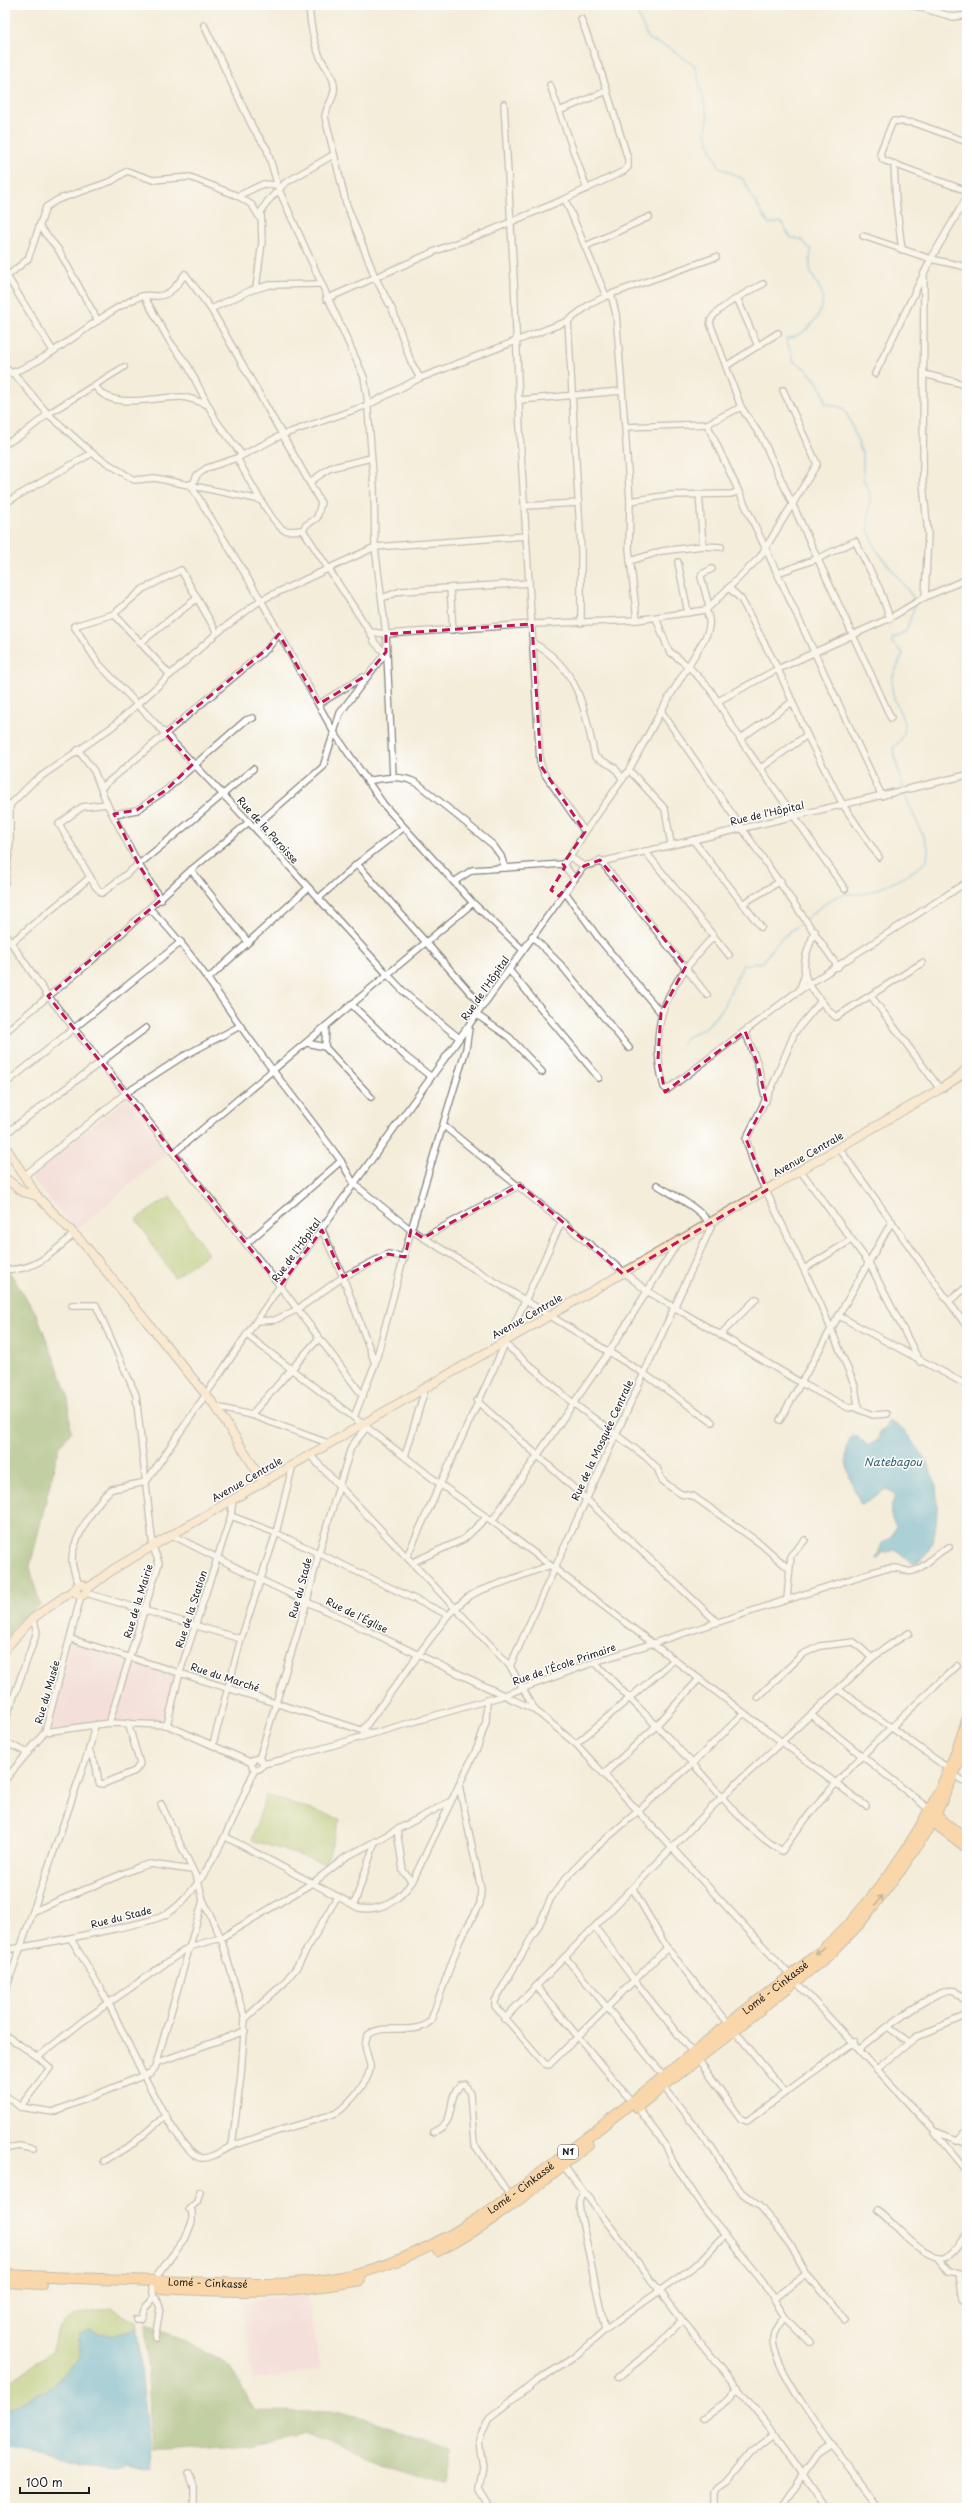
<svg xmlns="http://www.w3.org/2000/svg" width="972" height="2513" viewBox="0 0 972 2513" font-family="'Playpen Sans',sans-serif">
  <style>
    .built { fill: #f5cfdb }
    .green { fill: #a9c56b; stroke: #627044 }
    .forest { fill: #86aa5f; stroke: #51633e }
    .water { fill: #53add0; stroke: #386476 }
    .lines { fill: none; stroke-linecap: round; stroke-linejoin: round }
    .stream { stroke: #53add0; stroke-width: 1.5 }
    .street-casing { stroke: #88847b; stroke-width: 8 }
    .secondary-casing { stroke: #88847b; stroke-width: 10 }
    .primary-casing { stroke: #88847b; stroke-width: 11 }
    .highway-casing { stroke: #88847b; stroke-width: 12 }
    .street { stroke: #fff; stroke-width: 5.5 }
    .secondary { stroke: #ffe4c6; stroke-width: 8 }
    .primary { stroke: #febc70; stroke-width: 9 }
    .highway { stroke: #febc70; stroke-width: 10 }
    .oneway { stroke: #8d6c46 }
    .marked { fill: none; stroke: #c2185b; stroke-width: 3; stroke-dasharray: 8 5; stroke-linejoin: round }
    .labels { text-anchor: middle; stroke-width: 3; stroke-linejoin: round; paint-order: stroke }
    .shield { fill: #fff; stroke: #606060; stroke-width: 1 }
    .shield-label { font-size: 9px; font-weight: bold; fill: #1c1c1c }
    .street-label { font-size: 10px; fill: #1c1c1c; stroke: #fff }
    .water-label { font-size: 11px; font-style: italic; fill: #355d6d; stroke: #fff }
  </style>
  <rect width="100%" height="100%" fill="#fff"/>
  <filter id="ink" filterUnits="userSpaceOnUse"><feTurbulence type="fractalNoise" baseFrequency=".025" numOctaves="2"/><feDisplacementMap in="SourceGraphic" scale="8" xChannelSelector="R" yChannelSelector="G"/><feConvolveMatrix kernelMatrix="1 2 1 2 8 2 1 2 1" color-interpolation-filters="sRGB"/></filter>
  <filter id="wash" filterUnits="userSpaceOnUse"><feTurbulence type="fractalNoise" baseFrequency=".012" numOctaves="4" result="noise"/><feDisplacementMap in="SourceGraphic" scale="16" xChannelSelector="R" yChannelSelector="G"/><feGaussianBlur stdDeviation="0.9" result="paint"/><feColorMatrix in="noise" values="0 0 0 0 0 0 0 0 0 0 0 0 0 0 0 0 0 1.4 0 .05"/><feComposite in="paint" operator="in"/></filter>
  <g filter="url(#wash)">
    <rect width="100%" height="100%" fill="#f4edda"/>
    <g class="built">
      <path d="M127,1098L169,1152L76,1230L30,1177L31,1175Z"/>
      <path d="M71,1639L180,1672L166,1724L119,1722L47,1731Z"/>
      <path d="M289,2295L308,2296L320,2370L253,2380L241,2302Z"/>
    </g>
    <g class="green">
      <path d="M170,1197L208,1254L174,1277L136,1219Z"/>
      <path d="M266,1795L340,1819L326,1864L252,1840Z"/>
      <path d="M112,2308L136,2322L137,2329L118,2335L96,2333L78,2339L80,2357L53,2386L7,2411L10,2382L53,2351C55,2315 80,2312 112,2308Z"/>
    </g>
    <g class="forest">
      <path d="M5,1265L37,1315L68,1394L71,1432L59,1447L30,1567L40,1605L19,1620L5,1639Z"/>
      <path d="M145,2324L188,2343L229,2365L255,2411L345,2412L449,2449V2485L302,2434L251,2445L152,2452Z"/>
    </g>
    <g class="water">
      <path d="M888,1421C907,1425 933,1468 936,1486C939,1506 938,1560 912,1564L897,1550L881,1553L878,1559H876L882,1543L890,1538L896,1526C888,1513 889,1509 896,1495L887,1489C876,1493 872,1503 860,1504C852,1482 838,1458 852,1436H858L868,1446L879,1439V1433L887,1427Z"/>
      <path d="M90,2329C103,2338 122,2334 137,2329L152,2470L127,2465L117,2468L80,2465L61,2460L45,2452L5,2446L7,2411L53,2386L80,2357L78,2339L80,2333Z"/>
    </g>
    <g class="lines">
      <g class="stream">
        <path d="M634,5L648,39L671,49L695,66L708,118L706,133L712,152L720,167L743,179L752,197L769,224L781,222L791,238L801,239L811,250C811,256 808,266 811,272C813,279 820,286 822,294C826,315 805,336 786,339L794,362C808,367 825,388 825,403L843,408L849,418L863,456V479L870,493L868,529L871,537L875,548L915,600"/>
        <path d="M903,789L893,748C921,724 890,712 892,682C893,671 900,663 903,653L892,643V639L906,631L915,605"/>
        <path d="M807,918C817,910 833,895 846,894C857,894 859,896 870,892C891,885 910,875 927,861L928,847L904,793"/>
        <path d="M682,1044L687,1037L705,1028L721,1011L743,965L763,962C775,941 786,935 804,921"/>
      </g>
    </g>
  </g>
  <g filter="url(#ink)">
    <g class="lines">
      <g class="street-casing">
        <g id="street">
          <path d="M309,5C310,23 313,41 320,57C325,67 333,74 334,85C336,98 326,105 325,117L346,203L375,277L393,311L411,362L420,378L568,321L590,304L611,294L716,257"/>
          <path d="M912,5L953,17L967,15"/>
          <path d="M204,25L253,128L267,149L279,190L364,377L367,396L374,488L375,547L386,634L393,777"/>
          <path d="M550,85L587,189"/>
          <path d="M504,104L514,279L521,453L540,762L544,773L585,832"/>
          <path d="M559,111L607,91"/>
          <path d="M967,142L915,123L893,121L880,153L883,160L967,191"/>
          <path d="M894,164L896,201L902,250"/>
          <path d="M238,196L263,184L277,185"/>
          <path d="M565,199L606,296"/>
          <path d="M39,226L58,249L98,321"/>
          <path d="M863,236L931,259L967,267"/>
          <path d="M586,246L649,217"/>
          <path d="M924,275L923,483L928,534L925,597"/>
          <path d="M7,276L53,351"/>
          <path d="M5,278L28,259L46,207L57,200L112,181L127,171L153,180L190,177L238,196L252,205L260,218"/>
          <path d="M763,284C751,290 711,310 710,323L741,407L762,438L891,718"/>
          <path d="M256,288L262,242L261,212L267,202L285,183L333,155"/>
          <path d="M611,294L616,314L625,427L630,501L629,549L637,620"/>
          <path d="M144,296L170,342L188,366L208,405"/>
          <path d="M737,298L758,346"/>
          <path d="M326,299L445,247L485,233L565,199L624,171L628,167V159L602,75L581,19"/>
          <path d="M211,309L321,503L317,518L306,525L303,530"/>
          <path d="M568,321L581,549V623"/>
          <path d="M726,366L778,333"/>
          <path d="M5,368L16,376L48,414L92,453L134,480L155,478L261,500"/>
          <path d="M11,373C59,356 94,316 139,297C145,294 151,296 157,296C170,296 178,284 185,274L211,309L249,291L269,285L320,284"/>
          <path d="M875,374L931,259L967,197"/>
          <path d="M924,374L967,385"/>
          <path d="M95,386C112,412 155,396 182,397C191,398 200,402 208,405L217,422L242,455"/>
          <path d="M520,400L621,391"/>
          <path d="M707,424L882,796"/>
          <path d="M625,427L707,424L741,407"/>
          <path d="M5,444L23,434L48,414L124,367"/>
          <path d="M237,458C244,471 273,525 284,530C289,532 297,530 303,530L370,632L386,634L532,624L637,620L706,610"/>
          <path d="M310,482L330,468L371,458"/>
          <path d="M190,484L261,600L333,731L384,805L473,903L523,950"/>
          <path d="M193,484L197,475L207,468L237,458L282,435L368,405L420,378"/>
          <path d="M699,494L703,546L721,547"/>
          <path d="M630,501L670,495L731,494L737,492"/>
          <path d="M5,503L92,453"/>
          <path d="M525,506L578,503"/>
          <path d="M630,561L662,551L703,546"/>
          <path d="M678,562L688,613"/>
          <path d="M778,573L819,558L855,541L879,588L890,618"/>
          <path d="M450,588L453,630"/>
          <path d="M729,588L741,599L778,669L807,735L843,805L879,857"/>
          <path d="M382,598L401,591L529,583"/>
          <path d="M709,606L701,577L702,574L712,569"/>
          <path d="M114,614L170,675"/>
          <path d="M656,618L669,651L688,666L710,689L742,742L845,889"/>
          <path d="M370,632L375,643L385,653"/>
          <path d="M217,633L181,570L143,589L114,614L74,626L98,663L249,822L387,974L408,996L458,1037"/>
          <path d="M140,643L196,599"/>
          <path d="M533,643C580,669 584,709 595,757L614,767L623,779"/>
          <path d="M718,701L778,669L890,618L925,597L967,579"/>
          <path d="M319,704L363,677"/>
          <path d="M661,711L838,967"/>
          <path d="M740,739L792,702"/>
          <path d="M78,750L94,771L107,804L139,865L161,900"/>
          <path d="M761,768L807,735"/>
          <path d="M629,770L665,809L671,844"/>
          <path d="M367,781C384,778 400,774 417,783L493,845L501,856L505,868"/>
          <path d="M101,788L267,649L279,634"/>
          <path d="M107,804L82,807L59,824L96,887L102,893C154,854 203,811 253,769"/>
          <path d="M5,806L11,804L33,782L112,727L217,633L261,600L375,547L526,536"/>
          <path d="M114,814L137,810L166,790L246,720L253,718"/>
          <path d="M254,827L323,767L340,713L386,652"/>
          <path d="M693,840L761,927"/>
          <path d="M645,851L729,955"/>
          <path d="M570,857L584,866"/>
          <path d="M600,860L707,995"/>
          <path d="M357,864L482,1006"/>
          <path d="M563,864L574,878"/>
          <path d="M191,870L248,942"/>
          <path d="M5,882L10,844V804"/>
          <path d="M454,882L472,870L563,864L570,857L585,832L629,770L661,711L705,638C710,628 711,621 706,610L760,557L817,464L783,390"/>
          <path d="M565,892L600,940L661,1013"/>
          <path d="M319,898L357,864L403,828"/>
          <path d="M742,904L781,881"/>
          <path d="M150,909C185,943 211,984 239,1024C272,1071 308,1115 341,1161L354,1184L411,1230L643,1373L712,1422"/>
          <path d="M815,931C810,944 802,960 805,974C807,985 828,1011 836,1017L922,963"/>
          <path d="M5,934L48,996L280,1286L363,1396"/>
          <path d="M532,936L561,965L629,1048"/>
          <path d="M713,937C669,984 646,1020 664,1087L667,1090L794,994L967,882"/>
          <path d="M11,943C37,920 65,900 90,877"/>
          <path d="M509,970L599,1078"/>
          <path d="M208,979L308,888"/>
          <path d="M799,991L805,975"/>
          <path d="M871,996L940,1089"/>
          <path d="M351,1004L405,1056L430,1076"/>
          <path d="M477,1015L509,1037L542,1072"/>
          <path d="M745,1031L758,1065L766,1101"/>
          <path d="M5,1032L89,963L191,870L249,822"/>
          <path d="M307,1043L325,1047L371,1097"/>
          <path d="M325,1047L326,1026"/>
          <path d="M5,1084L181,942"/>
          <path d="M444,1126L647,1291L801,1383L849,1408L858,1405L855,1386L820,1303L755,1168L746,1139L772,1087L795,1032L821,1001"/>
          <path d="M5,1134L146,1028"/>
          <path d="M839,1148L967,1327"/>
          <path d="M175,1152L473,903"/>
          <path d="M800,1170L869,1263L920,1362"/>
          <path d="M24,1176L126,1093L182,1057L240,1026"/>
          <path d="M322,1230L343,1277L375,1363"/>
          <path d="M423,1238L520,1185"/>
          <path d="M246,1244L341,1161"/>
          <path d="M5,1269C33,1273 55,1251 74,1234"/>
          <path d="M804,1269L851,1240"/>
          <path d="M949,1301L967,1287"/>
          <path d="M72,1305H96L136,1395L153,1547L159,1563L109,1723"/>
          <path d="M839,1316L967,1385"/>
          <path d="M257,1321L275,1320L298,1309L343,1277L388,1254L405,1257"/>
          <path d="M247,1335L440,1484L492,1521L866,1806"/>
          <path d="M720,1335L756,1299"/>
          <path d="M504,1343L573,1403L646,1457L657,1468L662,1480L669,1486L681,1494L693,1496L761,1544L788,1568"/>
          <path d="M477,1401L586,1499L717,1622"/>
          <path d="M216,1407L251,1415L328,1443"/>
          <path d="M855,1408L873,1415L887,1414"/>
          <path d="M251,1415L319,1338"/>
          <path d="M354,1417L375,1364L411,1230L466,1049L469,1028"/>
          <path d="M780,1420L892,1221"/>
          <path d="M309,1454L510,1666L535,1710L576,1744L934,2131L967,2144"/>
          <path d="M405,1456L426,1386"/>
          <path d="M146,1482L280,1286L584,866L967,775"/>
          <path d="M231,1516L276,1533L448,1615"/>
          <path d="M492,1521L609,1352L678,1242"/>
          <path d="M172,1535L261,1580L535,1710"/>
          <path d="M407,1556L561,1223"/>
          <path d="M413,1562L464,1539L487,1517"/>
          <path d="M79,1585C77,1578 72,1568 72,1561C71,1542 97,1500 112,1489L146,1482"/>
          <path d="M86,1593L241,1639"/>
          <path d="M787,1599L791,1555L805,1540"/>
          <path d="M71,1639L371,1733"/>
          <path d="M595,1662C627,1697 661,1729 693,1764C721,1795 745,1829 782,1851C830,1780 895,1724 957,1666"/>
          <path d="M510,1666L711,1227C706,1211 671,1194 657,1185"/>
          <path d="M839,1690L949,1769"/>
          <path d="M758,1697L803,1654L820,1646L854,1642L872,1658"/>
          <path d="M811,1715L930,1810"/>
          <path d="M5,1721L37,1632L33,1618"/>
          <path d="M167,1725L180,1672L231,1516L233,1499"/>
          <path d="M362,1731L448,1615L468,1597L479,1591L548,1566"/>
          <path d="M45,1732L109,1723L167,1725L252,1763"/>
          <path d="M5,1742L28,1753"/>
          <path d="M213,1744L241,1639L276,1533L293,1464"/>
          <path d="M576,1744L674,1660"/>
          <path d="M89,1750L96,1766L99,1783L103,1784L135,1771L140,1764L128,1723"/>
          <circle cx="257" cy="1764" r="5.5"/>
          <path d="M259,1759L307,1601L319,1552L351,1447L367,1427"/>
          <path d="M263,1764L286,1759L502,1696L595,1662L882,1569C886,1569 891,1568 895,1568C902,1568 905,1573 913,1571C926,1568 934,1553 949,1547"/>
          <path d="M604,1774L655,1727L699,1679"/>
          <path d="M955,1775L967,1784"/>
          <path d="M5,1780L45,1732L81,1596"/>
          <path d="M397,1830L403,1871L412,1882"/>
          <path d="M226,1837L359,1908C382,1912 401,1899 413,1880L478,1746L486,1722L487,1699"/>
          <path d="M633,1889L667,1948L728,2024"/>
          <path d="M203,1900L221,1938L245,2019L241,2075L232,2146"/>
          <path d="M354,1905L375,1842"/>
          <path d="M34,1911L139,1867L150,1864L192,1870"/>
          <path d="M595,1927L634,1980L693,2053"/>
          <path d="M71,1939C84,1960 97,1982 109,2004C122,2029 177,2155 201,2158C212,2159 223,2150 232,2146C266,2133 302,2125 336,2113C347,2106 372,2079 370,2065C368,2054 362,2047 368,2035C385,2021 417,2038 431,2020L460,1940L480,1904L481,1889L459,1785"/>
          <path d="M667,1948L549,2065L545,2064L495,2006V2001L505,1983L539,1925L551,1898L565,1879L591,1852L692,1764L744,1713"/>
          <path d="M5,1950C43,1944 81,1936 118,1928C134,1924 151,1922 165,1915C206,1892 237,1810 255,1769"/>
          <path d="M566,1958L664,2076"/>
          <path d="M537,1987L632,2102"/>
          <path d="M5,1992L89,1750L95,1725"/>
          <path d="M245,2019L284,1983L296,1968L337,1897"/>
          <path d="M504,2019L721,1798L872,1658L891,1644L909,1633"/>
          <path d="M888,2027L909,2042"/>
          <path d="M734,2030L786,2093"/>
          <path d="M5,2035L38,2057L83,2021L189,1947L221,1938L314,1882L346,1857L451,1801"/>
          <path d="M860,2049C874,2037 939,1984 955,1991L967,2003"/>
          <path d="M698,2059L741,2119L747,2121L854,2042"/>
          <path d="M156,2063L245,2031"/>
          <path d="M877,2069L916,2037L967,2015"/>
          <path d="M663,2086L710,2145L741,2192L760,2207L773,2222L791,2246L806,2274L832,2302L845,2320"/>
          <path d="M5,2095L20,2107L53,2112L150,2073L155,2068L203,1900L198,1881L161,1804"/>
          <path d="M20,2107L50,2068L38,2057"/>
          <path d="M637,2107L665,2144L673,2162L706,2212L762,2281L785,2317L810,2342"/>
          <path d="M433,2132C459,2122 445,2100 460,2085L465,2084L470,2094L474,2144L511,2197"/>
          <path d="M935,2133L967,2172"/>
          <path d="M956,2141L967,2131"/>
          <path d="M5,2149L19,2146L33,2149"/>
          <path d="M104,2161L134,2143L166,2115"/>
          <path d="M563,2165L682,2320L775,2434L826,2508"/>
          <path d="M582,2191L579,2203L580,2212L605,2330"/>
          <path d="M878,2211C894,2221 927,2268 949,2255C956,2251 961,2240 967,2234"/>
          <path d="M937,2257L949,2272L959,2274L963,2298L967,2301"/>
          <path d="M154,2280L186,2237L192,2222V2211L189,2209L197,2202L200,2192"/>
          <path d="M154,2298L157,2299L160,2308L155,2338"/>
          <path d="M773,2299L806,2274"/>
          <path d="M785,2317C780,2323 774,2329 773,2338C771,2375 856,2475 880,2508"/>
          <path d="M136,2319H141L145,2308L154,2298L152,2288"/>
          <path d="M618,2377L656,2347L682,2320"/>
          <path d="M703,2419L727,2401L738,2387"/>
          <path d="M189,2473L194,2487V2508"/>
          <path d="M491,2508L479,2488L483,2468L479,2440L489,2419L535,2382L573,2358L605,2330L700,2262L725,2235"/>
          <path d="M715,2508V2494L718,2488L728,2481L751,2453L775,2434"/>
          <path d="M780,2508L817,2454L832,2444"/>
        </g>
      </g>
      <g class="secondary-casing">
        <g id="secondary">
          <path d="M5,1146L37,1196L84,1244L216,1407L263,1481"/>
          <path d="M5,1178L23,1192L37,1196"/>
          <circle cx="81" cy="1590" r="5.5"/>
          <path d="M87,1589L115,1568L940,1089L957,1078L967,1068"/>
          <path d="M5,1649L33,1618L75,1589"/>
        </g>
      </g>
      <g class="primary-casing">
        <g id="primary">
          <path d="M931,1811L967,1840"/>
          <path d="M927,1818L967,1848"/>
        </g>
      </g>
      <g class="highway-casing">
        <g id="highway">
          <path d="M637,2107L830,1954L859,1924L902,1868L932,1822L967,1745"/>
          <path d="M438,2251C494,2223 540,2183 588,2145"/>
          <path id="s1" d="M5,2275C65,2278 125,2280 186,2282C244,2284 302,2288 359,2273C441,2252 505,2201 571,2150C622,2111 672,2070 721,2030C764,1994 813,1963 851,1922C903,1864 945,1794 967,1720"/>
          <path d="M5,2282L41,2284"/>
          <path d="M159,2288C230,2292 290,2294 360,2280"/>
        </g>
      </g>
      <use href="#street" class="street"/>
      <use href="#secondary" class="secondary"/>
      <use href="#primary" class="primary"/>
      <use href="#highway" class="highway"/>
    </g>
    <defs><path id="oneway-shaft" d="M-6 0H5M1.5-3L5.5 0L1.5 3" fill="none" stroke-width="1.6" stroke-linecap="round" stroke-linejoin="round"/></defs>
    <g class="oneway">
      <use href="#oneway-shaft" transform="translate(879 1900) rotate(-51)"/>
      <use href="#oneway-shaft" transform="translate(820 1951) rotate(140)"/>
    </g>
  </g>
  <path d="M0 0H972V2513H0ZM532,624L541,766L585,832L563,864L565,867L551,890L559,896L584,866L600,860L686,966L661,1013L658,1058L665,1092L745,1031L758,1065L766,1101L746,1139L767,1190L623,1274L520,1185L423,1238L411,1230L405,1257L388,1254L343,1277L322,1230L280,1286L48,996L161,900L139,865L114,814L137,810L166,790L193,764L165,733L267,649L279,634L319,704L367,675L386,652V634Z" fill="#f4edda" fill-opacity=".55" fill-rule="evenodd"/>
  <path class="marked" d="M532,624L541,766L585,832L563,864L565,867L551,890L559,896L584,866L600,860L686,966L661,1013L658,1058L665,1092L745,1031L758,1065L766,1101L746,1139L767,1190L623,1274L520,1185L423,1238L411,1230L405,1257L388,1254L343,1277L322,1230L280,1286L48,996L161,900L139,865L114,814L137,810L166,790L193,764L165,733L267,649L279,634L319,704L367,675L386,652V634Z"/>
  <g class="labels">
    <rect class="shield" x="558" y="2145" width="20" height="14" rx="3"/>
    <g class="shield-label">
      <text x="568" y="2155">N1</text>
    </g>
    <g class="street-label">
      <text transform="translate(767 813) rotate(-13)" y="4">Rue de l'Hôpital</text>
      <text transform="translate(268 830) rotate(48)" y="4">Rue de la Paroisse</text>
      <text transform="translate(485 988) rotate(-55)" y="4">Rue de l'Hôpital</text>
      <text transform="translate(808 1154) rotate(-30)" y="4">Avenue Centrale</text>
      <text transform="translate(296 1250) rotate(-54)" y="4">Rue de l'Hôpital</text>
      <text transform="translate(527 1316) rotate(-30)" y="4">Avenue Centrale</text>
      <text transform="translate(602 1440) rotate(-65)" y="4">Rue de la Mosquée Centrale</text>
      <text transform="translate(247 1479) rotate(-30)" y="4">Avenue Centrale</text>
      <text transform="translate(300 1588) rotate(-75)" y="4">Rue du Stade</text>
      <text transform="translate(138 1601) rotate(-73)" y="4">Rue de la Mairie</text>
      <text transform="translate(191 1609) rotate(-72)" y="4">Rue de la Station</text>
      <text transform="translate(357 1615) rotate(26)" y="4">Rue de l'Église</text>
      <text transform="translate(564 1664) rotate(-19)" y="4">Rue de l'École Primaire</text>
      <text transform="translate(225 1677) rotate(18)" y="4">Rue du Marché</text>
      <text transform="translate(47 1692) rotate(-74)" y="4">Rue du Musée</text>
      <text transform="translate(121 1917) rotate(-14)" y="4">Rue du Stade</text>
      <text dy="4" stroke="none"><textPath href="#s1" startOffset="863">Lomé - Cinkassé</textPath></text>
      <text dy="4" stroke="none"><textPath href="#s1" startOffset="539">Lomé - Cinkassé</textPath></text>
      <text dy="4" stroke="none"><textPath href="#s1" startOffset="203">Lomé - Cinkassé</textPath></text>
    </g>
    <g class="water-label">
      <text x="893" y="1466">Natebagou</text>
    </g>
  </g>
  <rect width="972" height="2513" fill="none" stroke="#fff" stroke-width="20"/>
  <path d="M20 2487v6h69v-6" fill="none" stroke="#1c1c1c" stroke-width="2"/>
  <text x="26" y="2487" font-size="12" fill="#1c1c1c" stroke="#ffffff" stroke-width="3" paint-order="stroke">100 m</text>
</svg>
